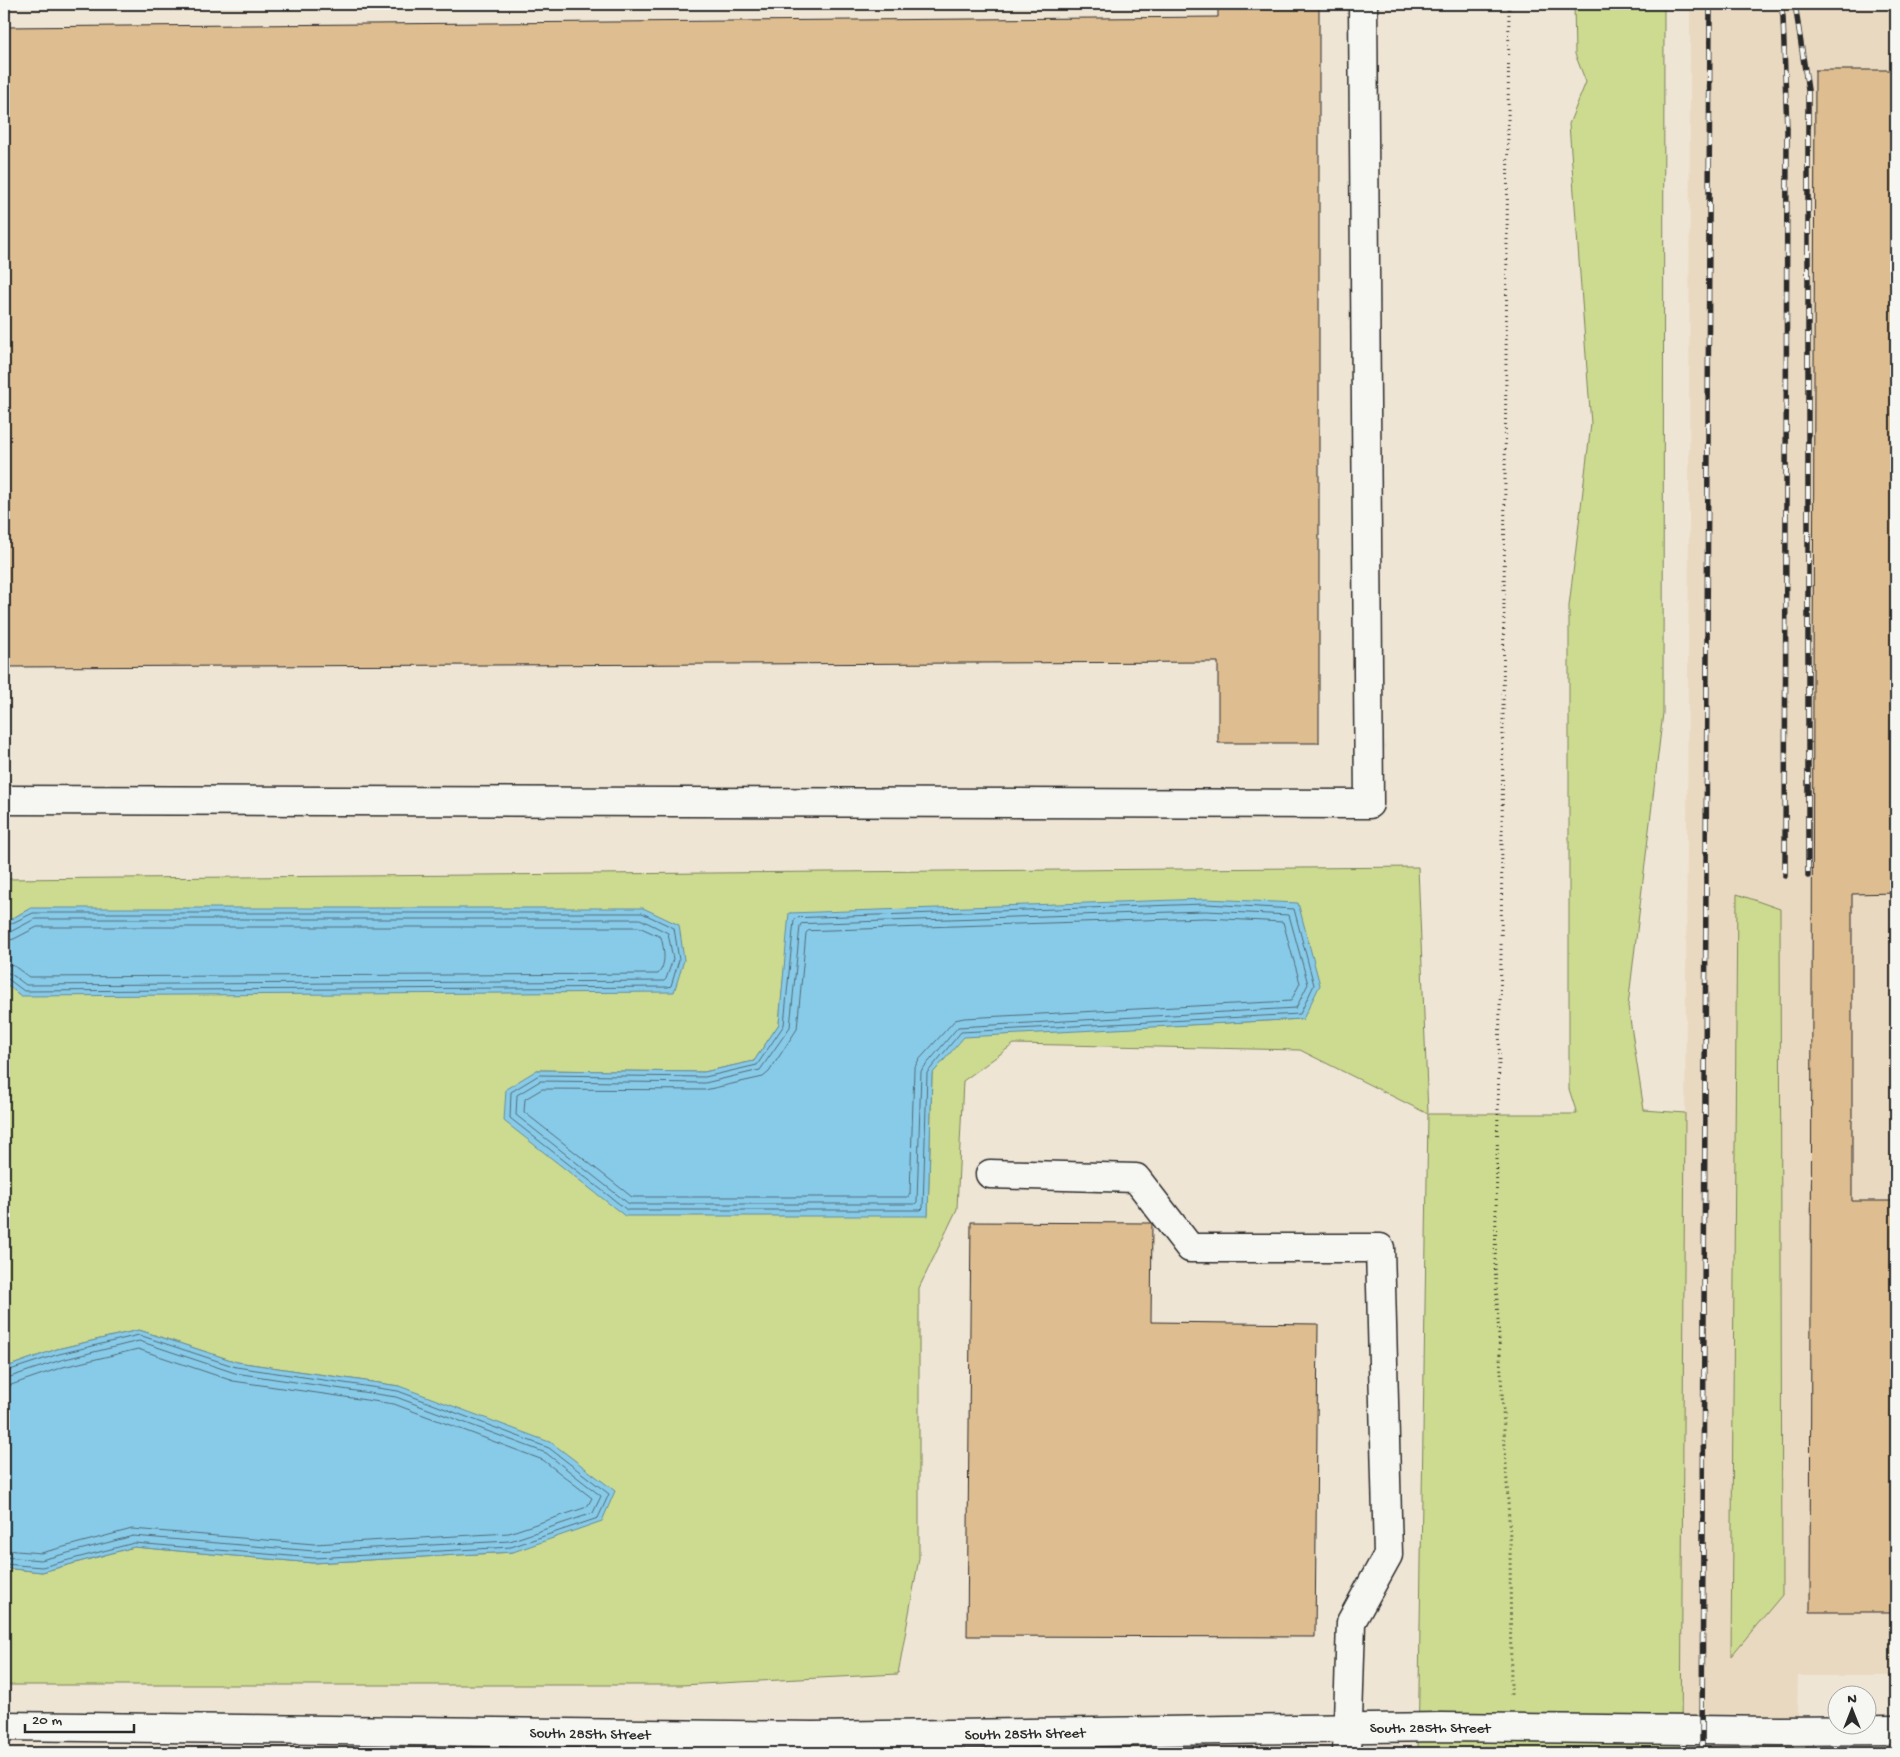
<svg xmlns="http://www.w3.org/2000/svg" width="1900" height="1757" viewBox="0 0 1900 1757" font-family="'Gochi Hand',sans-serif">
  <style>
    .built { fill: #ead9c1 }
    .green { fill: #ccdb8f; stroke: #7c835d; fill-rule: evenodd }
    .water { fill: #88cbe9; stroke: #638b9d }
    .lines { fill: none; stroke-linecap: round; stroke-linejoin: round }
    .shore { stroke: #506b77; stroke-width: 1 }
    .building { fill: #debe91; stroke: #2b2b2b }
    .minor-casing { stroke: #2b2b2b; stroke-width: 31 }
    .path { stroke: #2b2b2b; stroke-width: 3; stroke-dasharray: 1 4; stroke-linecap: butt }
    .minor { stroke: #f6f6f2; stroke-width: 28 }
    .rail-casing { stroke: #2b2b2b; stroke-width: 5.5 }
    .rail { stroke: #f6f6f2; stroke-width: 4; stroke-dasharray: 11; stroke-linecap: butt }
    .labels { text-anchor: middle; stroke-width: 4.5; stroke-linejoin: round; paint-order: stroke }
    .street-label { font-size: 15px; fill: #2b2b2b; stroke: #f6f6f2 }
  </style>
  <rect width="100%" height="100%" fill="#efe5d5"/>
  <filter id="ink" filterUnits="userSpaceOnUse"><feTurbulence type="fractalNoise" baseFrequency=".02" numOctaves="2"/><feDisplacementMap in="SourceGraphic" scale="10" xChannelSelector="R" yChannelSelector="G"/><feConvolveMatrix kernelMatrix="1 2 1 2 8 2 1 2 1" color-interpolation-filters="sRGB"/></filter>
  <g filter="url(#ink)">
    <path class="built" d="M1690,4H1896V1676H1798L1796,1753H1681L1689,516Z"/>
    <g class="green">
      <path d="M1574,4H1664L1663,713L1628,1006L1644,1110L1685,1113L1681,1753H1418L1428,1114L1300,1050L1014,1044L963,1081L957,1209L919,1288V1558L898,1674L681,1685H4V1568L42,1572L134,1547L313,1563L513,1552L399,1386L237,1362L139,1330L57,1349L4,1368V982L21,996L31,908L4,923V879L1418,867L1428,1114H1577L1569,1089V606L1591,424L1569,124L1586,82L1575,54ZM790,913L1303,1019L964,1036L932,1073L928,1215L537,1070L704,1072L754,1061L779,1024Z"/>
      <path d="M1737,894L1780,909L1782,1595L1731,1656Z"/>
    </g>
    <g class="water">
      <path d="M1206,899L1298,903L1320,985L1303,1019L964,1037L932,1074L928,1216H625L504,1121L506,1089L537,1070L704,1072L754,1061L779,1024L789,913Z"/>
      <path d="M31,908H643L679,925L684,960L674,992L21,996L4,982V923Z"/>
      <path d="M139,1330L237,1362L399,1386L552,1443L615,1491L602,1521L513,1552L313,1563L134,1547L42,1572L4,1568V1368L57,1349Z"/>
    </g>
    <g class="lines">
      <g class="shore">
        <path d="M1206,904L1294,909L1314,985L1300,1014L961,1032L927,1073L923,1208L921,1210H627L510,1118L511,1092L539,1075L705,1077L757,1065L784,1025L794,920L796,918Z"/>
        <path d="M1206,911L1289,915L1308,984L1296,1008L958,1027L921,1071L917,1202L915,1204H629L516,1115L517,1095L540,1081L705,1083L760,1070L790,1027L800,926L801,924Z"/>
        <path d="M1206,918L1283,922L1300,983L1291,1001L964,1018L955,1020L918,1061L914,1069L910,1194L908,1197H632L524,1112L525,1099L542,1089L705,1090L763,1077L769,1072L797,1029L806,933L808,931Z"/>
        <path d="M4,927L33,913H642L674,928L679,960L671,986L668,987L24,991L8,979L4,978"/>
        <path d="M4,933L10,932L35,919H640L668,933L673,959L666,979L664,981L26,985L11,974L4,972"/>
        <path d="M4,941L14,939L37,927H639L661,937C664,949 667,964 658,974L29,977L14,966L4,964"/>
        <path d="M4,1372L59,1354L139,1335L236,1367L398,1391L549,1448L609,1494L598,1518L511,1547L314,1558L134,1543L42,1567L4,1564"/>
        <path d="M4,1379L61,1360L139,1341L235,1373L396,1397L546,1453L601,1496L593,1513L510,1541L314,1551L133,1536L41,1560L4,1557"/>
        <path d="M4,1386L11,1385L63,1367L138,1349L233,1381L394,1404L543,1460L592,1498L587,1507L509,1533L314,1544L132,1529L41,1553L4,1550"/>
      </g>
    </g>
    <g class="building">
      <path d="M1218,4H1319V743H1218V662L4,667V27L1218,17Z"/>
      <path d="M1815,70H1896V893L1852,894V1201H1896V1612H1810Z"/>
      <path d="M971,1222L1152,1223L1151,1322L1318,1324L1315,1637L967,1636Z"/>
    </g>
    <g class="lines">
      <g class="minor-casing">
        <g id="minor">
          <path d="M4,800L1369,804L1363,4"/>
          <path d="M990,1174L1136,1178L1190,1248H1380L1388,1555L1351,1622L1347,1753"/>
          <path d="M4,1726L813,1736L1441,1727L1780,1731L1896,1730"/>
        </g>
      </g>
      <path class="path" d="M1509,4L1501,956L1495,1265L1510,1538L1511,1695"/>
      <use href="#minor" class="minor"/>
      <g class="rail-casing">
        <g id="rail">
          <path d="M1781,4L1783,17L1787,130L1785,876"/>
          <path d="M1795,4L1808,90V876"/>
          <path d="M1702,1753L1710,4"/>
        </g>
      </g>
      <use href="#rail" class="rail"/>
    </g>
  </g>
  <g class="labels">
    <g class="street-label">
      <text x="1430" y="1732">South 285th Street</text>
      <text transform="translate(590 1733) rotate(1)" y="5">South 285th Street</text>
      <text transform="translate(1025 1733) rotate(-1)" y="5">South 285th Street</text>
    </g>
  </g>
  <rect width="1900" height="1757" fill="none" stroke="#f6f6f2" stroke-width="20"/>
  <rect x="10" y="10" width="1880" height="1737" fill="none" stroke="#2b2b2b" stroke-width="2" filter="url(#ink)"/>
  <g transform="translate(1852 1710)"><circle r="24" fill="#f6f6f2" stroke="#a5a5a2"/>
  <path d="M0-4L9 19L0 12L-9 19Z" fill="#2b2b2b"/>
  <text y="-8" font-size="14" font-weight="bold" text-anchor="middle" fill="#2b2b2b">N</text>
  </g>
  <path d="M25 1724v8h109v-8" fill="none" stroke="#2b2b2b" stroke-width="2.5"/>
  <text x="32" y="1724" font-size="15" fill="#2b2b2b" stroke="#f6f6f2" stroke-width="4" paint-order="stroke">20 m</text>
</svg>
